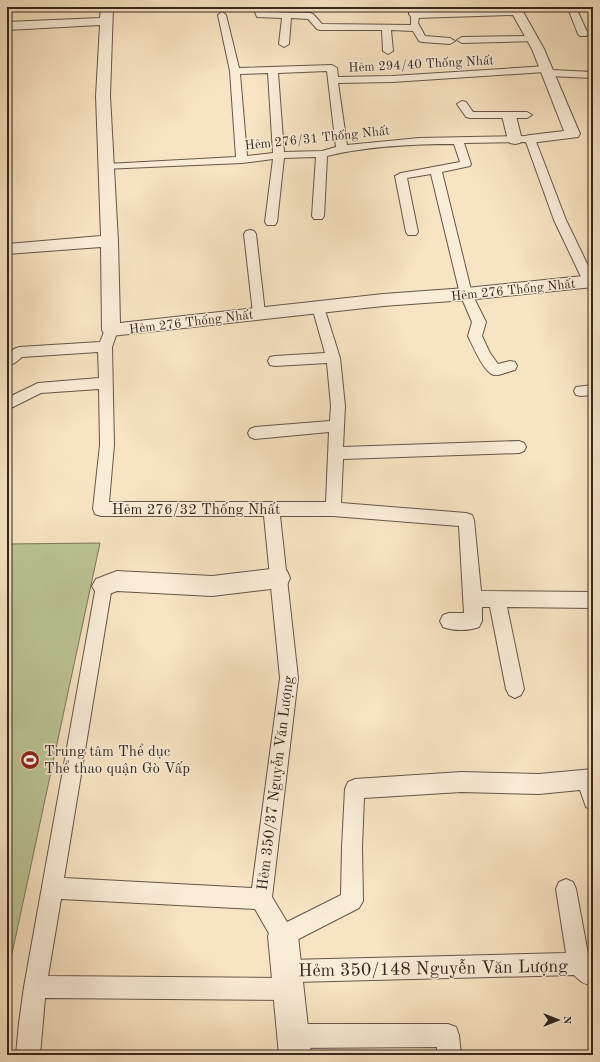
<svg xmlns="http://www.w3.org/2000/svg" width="600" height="1062" viewBox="0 0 600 1062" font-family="'Old Standard TT',serif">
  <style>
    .green { fill: #bbc595; stroke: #78765a }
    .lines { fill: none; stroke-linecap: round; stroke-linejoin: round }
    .lane-casing { stroke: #655648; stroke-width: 2 }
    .street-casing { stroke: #655648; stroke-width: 2 }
    .lane { fill: #faedd8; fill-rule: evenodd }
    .street { fill: #faedd8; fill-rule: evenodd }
    .labels { text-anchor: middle; stroke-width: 3; stroke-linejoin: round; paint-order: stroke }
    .far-street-label { font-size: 13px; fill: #34271f; stroke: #faedd8 }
    .street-label { font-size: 15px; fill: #34271f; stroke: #faedd8 }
    .poi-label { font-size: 15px; fill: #34271f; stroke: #faedd8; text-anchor: start }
    .near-street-label { font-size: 18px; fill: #34271f; stroke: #faedd8 }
  </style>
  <rect width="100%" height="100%" fill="#f8e4c3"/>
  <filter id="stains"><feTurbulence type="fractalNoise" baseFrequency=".005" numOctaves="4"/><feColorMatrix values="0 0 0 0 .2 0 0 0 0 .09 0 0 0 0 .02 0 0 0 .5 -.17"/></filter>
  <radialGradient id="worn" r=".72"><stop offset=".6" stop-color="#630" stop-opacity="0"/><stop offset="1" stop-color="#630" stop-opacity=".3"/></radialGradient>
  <path class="green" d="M100,543L7,977V544Z"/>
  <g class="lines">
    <g class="lane-casing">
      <g id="lane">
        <path d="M253,7H261L263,12L310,13L313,14L322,24L411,25V17L415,14L419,17L418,23L425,36L450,38L455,41L450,44L422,42L419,41L413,31L391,30L393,51L388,54L383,51L382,30H320L317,29L308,19L291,18L289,44L284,47L279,44L282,18L257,17Z"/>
        <path d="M520,7H532L520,13H514L513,11Z"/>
        <path d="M574,7H584L578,12L588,34L586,36H580L578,34L569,11Z"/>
        <path d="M222,12L226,15L239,68L332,65L337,68L338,77L392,76L547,66L550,67L551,70L593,72V78L549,76L546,75L545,72L392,82L338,83L347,145L419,138L530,136L535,139L566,220L593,276V284H585L583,281L554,220L526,142L464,143L471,164L470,166L442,172L472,294L486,322L482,336L490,353L498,364L510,361L515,362L517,366L515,370C509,371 500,376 494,375C484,373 472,344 468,336L472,322L460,294L431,174L407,178L418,232L416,235H408L406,232L395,176L401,173L460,162L454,144C412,144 368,146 327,156L324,216L322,219H314L312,216L316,157L284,158L277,222L275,225H267L265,222L273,159L242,163L103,169L102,167L107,164L236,157L230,71L218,15ZM327,71L336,147L322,151L284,152L278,73ZM268,73L273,153L247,156L240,74Z"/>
        <path d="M533,36L536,37L538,39L536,41L462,43L457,40L462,37Z"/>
        <path d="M462,101L466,102L473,112H527L532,115L527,118H470L466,117L457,104Z"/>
        <path d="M250,230L254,231L256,234L265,313L264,316L259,318L254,316L253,313L244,234L246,231Z"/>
        <path d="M318,303L323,304L324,307L340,358L345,406L343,447L519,441L524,443L526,447L524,451L519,453L343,459L341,503L466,513L472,515L474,520L481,591L593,592V608L507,607L524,689L521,695L515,698L509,695L506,689L490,607H482V621L479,627C469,631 453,631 443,627L440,621L443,615L449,613H464L459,526L333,516H280L298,678L272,897L287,922L341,895L342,847L345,789L348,782L355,779L461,772L539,774L593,769V810L586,807L580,790L539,794L461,792L364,798L362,847L363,901L359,908L283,947L275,944L255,909L61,899L48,976L280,978L277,971L280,963L288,960L566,953L556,889L559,882L566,879L573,882L576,889L589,959L593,963V985C584,985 580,981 574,975L295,982L298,989L295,997L287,1000L45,998L40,1055H16L19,1023L24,987L96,586L98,581L104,578L110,581L112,586L64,878L252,888L280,678L264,516H101L95,514L93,509L100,445L99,389L41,393L7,410V398L38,383L99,378L98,352L22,357C17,361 14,365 7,365V355L14,349L19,347L100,342L106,327L111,325L116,327L118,330L112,347L114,445L109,502H326L329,432L255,439L250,437L248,433L250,429L255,427L330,421L331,406L327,363L275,366L270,365L268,361L270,357L275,356L325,353L312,307L313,304Z"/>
        <path d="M593,385V395L581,396L576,395L574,391L576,387Z"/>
        <path d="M292,1024H448L456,1027L459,1035L461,1055H437V1047L292,1048L284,1044L280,1036L284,1028Z"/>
      </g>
    </g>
    <g class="street-casing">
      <g id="street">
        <path d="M101,7H113L110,96L118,241L120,323L383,294L466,288L593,275V287L466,300L383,306L111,336L105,335L102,330L101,247L7,254V244L101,236L96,96L100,25L7,30V22L100,18Z"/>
        <path d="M409,7H421V10L521,8L544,49L580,134L578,137L530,143L525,142L523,139L525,136L530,135L564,131L532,49L513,15L415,18L411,17L409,14Z"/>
        <path d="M509,112L514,113L516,116L522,140L520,143L515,144L510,143L508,140L502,116L504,113Z"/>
        <path d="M279,568L287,571L290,578L287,585L279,588L212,596L117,591L104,596L96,593L92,586L96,579L117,571L212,576Z"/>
        <path d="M283,921L294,925L298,936L311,1055H279L268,936L272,925Z"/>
      </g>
    </g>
    <use href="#lane" class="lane"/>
    <use href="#street" class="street"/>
  </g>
  <defs>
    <g id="stadium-disc" transform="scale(1)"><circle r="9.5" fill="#8f2418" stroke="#faedd8"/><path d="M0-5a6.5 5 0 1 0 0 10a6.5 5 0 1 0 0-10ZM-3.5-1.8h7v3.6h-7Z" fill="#fff"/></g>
  </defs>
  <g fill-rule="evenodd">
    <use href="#stadium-disc" x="30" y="760"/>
  </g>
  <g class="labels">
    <g class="far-street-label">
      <text transform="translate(421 63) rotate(-3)" y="5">Hẻm 294/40 Thống Nhất</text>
      <text transform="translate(317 137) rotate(-6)" y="5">Hẻm 276/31 Thống Nhất</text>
      <text transform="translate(513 289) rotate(-6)" y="5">Hẻm 276 Thống Nhất</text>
      <text transform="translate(191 321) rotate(-7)" y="5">Hẻm 276 Thống Nhất</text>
    </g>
    <g class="street-label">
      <text x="196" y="514">Hẻm 276/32 Thống Nhất</text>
      <text transform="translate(275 783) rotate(-83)" y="5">Hẻm 350/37 Nguyễn Văn Lượng</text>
    </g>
    <g class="poi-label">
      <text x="44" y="756">Trung tâm Thể dục<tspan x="44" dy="17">Thể thao quận Gò Vấp</tspan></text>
    </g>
    <g class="near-street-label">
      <text transform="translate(433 968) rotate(-1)" y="6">Hẻm 350/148 Nguyễn Văn Lượng</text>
    </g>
  </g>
  <rect width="600" height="1062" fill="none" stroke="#f8e4c3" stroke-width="24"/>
  <rect x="8" y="8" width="584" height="1046" fill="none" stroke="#34271f" stroke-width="2"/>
  <rect x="12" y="12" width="576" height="1038" fill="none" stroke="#34271f"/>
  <g transform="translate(558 1020) rotate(90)" stroke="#faedd8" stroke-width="3" paint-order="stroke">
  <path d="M0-3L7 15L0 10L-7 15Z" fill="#34271f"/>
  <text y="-6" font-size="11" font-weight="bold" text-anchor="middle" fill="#34271f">N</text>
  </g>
  <rect width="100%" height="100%" filter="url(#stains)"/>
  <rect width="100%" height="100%" fill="url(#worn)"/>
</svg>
